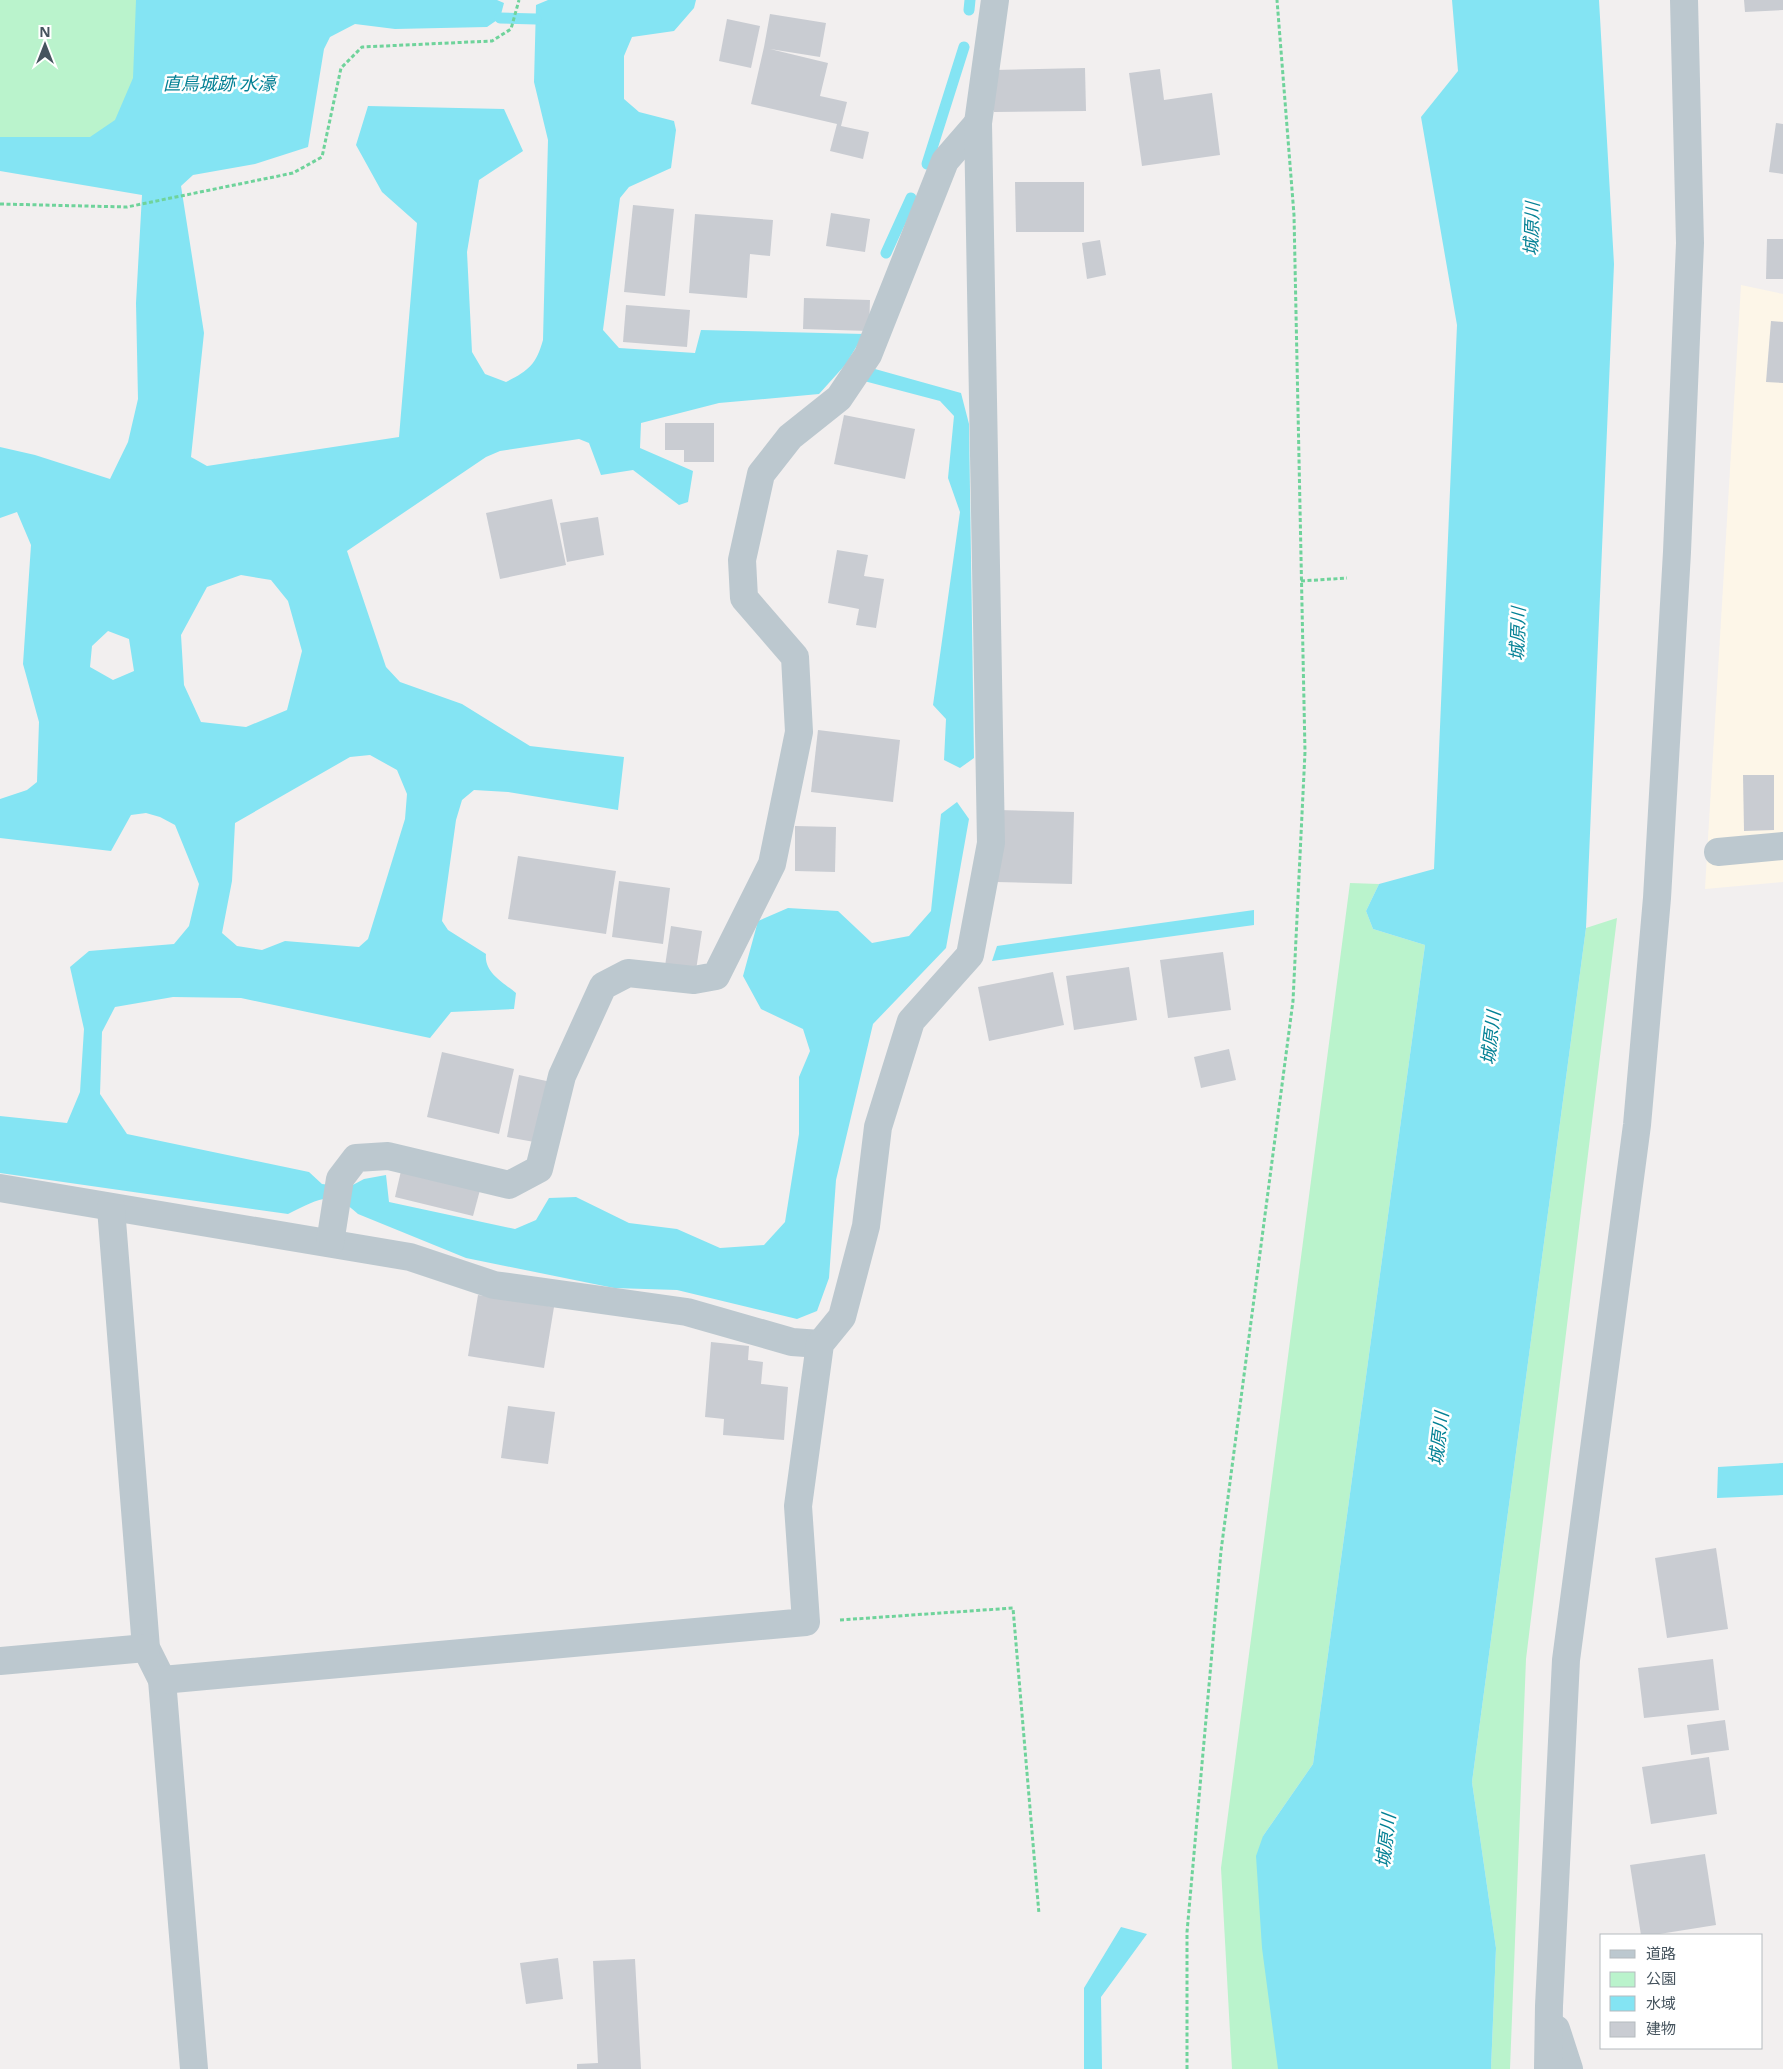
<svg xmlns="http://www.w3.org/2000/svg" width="1783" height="2069" viewBox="0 0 1783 2069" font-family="'Noto Sans','Noto Sans JP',sans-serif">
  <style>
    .commercial { fill: #fdf6e8 }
    .green { fill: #baf3cc }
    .water { fill: #84e4f3; fill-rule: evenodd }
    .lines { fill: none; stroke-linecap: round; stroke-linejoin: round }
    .stream { stroke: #84e4f3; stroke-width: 11 }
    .building { fill: #c9ccd2 }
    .path { stroke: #6fd39b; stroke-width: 3; stroke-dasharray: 4 2.5; stroke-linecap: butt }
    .street { stroke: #bcc8cf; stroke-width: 28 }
    .labels { text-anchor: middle; stroke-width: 5; stroke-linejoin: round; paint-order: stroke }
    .water-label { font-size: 18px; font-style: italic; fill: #048195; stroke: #fff }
  </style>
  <rect width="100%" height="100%" fill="#f2efef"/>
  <path class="commercial" d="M1741,285L1783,294V882L1705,889Z"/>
  <g class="green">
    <path d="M0,0H163L103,174L0,165Z"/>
    <path d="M1350,883L1379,884L1366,911L1373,929L1425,945L1313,1764L1263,1836L1303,2069H1232L1221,1868Z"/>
    <path d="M1617,918L1526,1659L1510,2069H1491L1496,1948L1472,1782L1586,928Z"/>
  </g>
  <g class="water">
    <path d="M136,0H497L504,3L500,18L487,27L395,29L355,24L330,37L324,49L308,147L255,164L193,175L181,186L204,333L191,457L207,466L399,437L417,223L382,192L356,145L368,106L504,109L523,151L479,180L467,252L472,352L485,374L506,382C528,371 536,365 543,340L548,140L534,82L536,5L548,0H696L694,8L674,31L632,37L624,56V99L639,112L674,121L676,130L671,168L629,187L620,198L603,330L619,348L695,353L701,330L864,334L846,364L819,394L719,403L641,423L640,448L693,471L688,502L679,505L633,470L601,475L589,443L579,439L500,451L486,457L347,551L386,667L400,682L462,704L530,746L624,757L618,810L508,792L474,790L462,800L456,820L442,921L448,930L486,954C484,973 503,982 516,993L514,1009L451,1012L430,1038L241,998L173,997L115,1007L102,1032L100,1094L127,1134L309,1172L322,1184L349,1187L364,1179L386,1175L389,1202L515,1229L536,1220L549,1198L576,1197L629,1223L677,1229L720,1248L764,1245L785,1222L799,1134V1077L810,1051L803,1029L761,1009L743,976L758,921L788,908L838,911L872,943L909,936L931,911L941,814L957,802L969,819L946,948L873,1024L836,1180L829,1278L817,1311L797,1319L677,1290L614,1288L466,1258L358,1214C331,1188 317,1200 288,1214L0,1173V1116L67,1123L80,1092L84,1029L70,967L89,951L174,944L189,926L199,884L175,825L160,817L146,813L131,815L111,851L0,838V799L27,790L37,782L39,722L23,664L31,545L17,512L0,518V447L35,455L110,479L128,442L138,399L136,303L142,195L0,171V137H90L115,120L133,78ZM241,575L271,580L288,601L302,651L287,710L246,727L201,722L184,685L181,635L207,587ZM108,631L129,639L134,671L113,680L90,667L92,646ZM370,755L397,770L407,794L405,819L368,939L359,947L285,941L262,950L237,946L222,933L232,881L235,823L350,757Z"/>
    <path d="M1452,0H1599L1614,264L1586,928L1472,1782L1496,1948L1491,2069H1278L1262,1948L1256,1856L1263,1836L1313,1764L1425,945L1373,929L1366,911L1379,884L1434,869L1457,325L1421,117L1458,71Z"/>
    <path d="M875,369L961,393L969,424L974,758L960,768L944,760L946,719L933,705L960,512L948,478L954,416L940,401L864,381Z"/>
    <path d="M1254,910V925L992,961L997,946Z"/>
    <path d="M1783,1463V1495L1717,1498L1718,1467Z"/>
    <path d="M1121,1927L1147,1934L1101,1997L1102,2069H1084V1988Z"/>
  </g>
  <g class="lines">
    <g class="stream">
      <path d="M969,10L970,0"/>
      <path d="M500,18L536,19"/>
      <path d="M927,164L964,47"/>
      <path d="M886,253L911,198"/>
    </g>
  </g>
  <g class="building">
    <path d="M1744,0H1783V10L1745,12Z"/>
    <path d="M770,14L826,23L820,57L770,49L828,63L820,96L847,102L841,126L869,132L863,159L830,151L837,124L751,104L764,47Z"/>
    <path d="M727,19L760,26L751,68L719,61Z"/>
    <path d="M1085,68L1086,111L994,112L993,70Z"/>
    <path d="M1160,69L1164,100L1212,93L1220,155L1142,166L1129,73Z"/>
    <path d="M1776,123L1783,124V174L1769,172Z"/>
    <path d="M1015,182H1084V232H1016Z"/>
    <path d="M633,205L674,209L665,296L624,292Z"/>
    <path d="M831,213L870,219L865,252L826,246Z"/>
    <path d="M695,214L773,220L770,256L750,254L747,298L689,293Z"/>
    <path d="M1767,239H1783V279H1766Z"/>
    <path d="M1100,240L1106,275L1087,279L1082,243Z"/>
    <path d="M804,298L870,300L869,331L803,329Z"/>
    <path d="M626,305L690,310L687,347L623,342Z"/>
    <path d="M1771,321L1783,322V383L1766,382Z"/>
    <path d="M844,415L915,429L905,479L834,464Z"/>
    <path d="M665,423H714V462H684V450H665Z"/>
    <path d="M552,499L566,565L500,579L486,513Z"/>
    <path d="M598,517L604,555L567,562L560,523Z"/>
    <path d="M837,550L868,555L864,576L884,579L876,628L856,625L859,609L828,603Z"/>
    <path d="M818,730L900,740L893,802L811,792Z"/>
    <path d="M1743,775H1774V830L1744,831Z"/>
    <path d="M998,810L1074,812L1072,884L996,882Z"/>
    <path d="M795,826L836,827L835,872L795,871Z"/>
    <path d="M518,856L616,871L606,934L508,919Z"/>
    <path d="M619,881L670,888L663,944L612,937Z"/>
    <path d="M671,926L702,931L696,970L665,966Z"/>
    <path d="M1223,952L1231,1010L1168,1018L1160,960Z"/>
    <path d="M1129,967L1137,1020L1074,1030L1066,976Z"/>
    <path d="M1053,972L1064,1025L989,1041L978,987Z"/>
    <path d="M1229,1049L1236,1080L1201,1088L1194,1057Z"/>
    <path d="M442,1052L514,1069L499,1134L427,1117Z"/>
    <path d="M519,1075L551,1082L540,1143L507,1137Z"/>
    <path d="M401,1171L480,1190L473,1216L395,1197Z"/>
    <path d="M478,1295L554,1307L544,1368L468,1356Z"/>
    <path d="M711,1342L749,1346L748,1360L763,1362L761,1384L788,1387L784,1440L723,1435L724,1419L705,1417Z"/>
    <path d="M508,1406L555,1412L548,1464L501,1458Z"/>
    <path d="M1716,1548L1728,1629L1667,1638L1655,1558Z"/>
    <path d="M1713,1659L1719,1710L1644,1718L1638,1668Z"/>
    <path d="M1725,1720L1729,1750L1691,1755L1687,1725Z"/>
    <path d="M1709,1757L1717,1814L1651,1824L1642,1767Z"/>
    <path d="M1705,1854L1716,1925L1653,1935H1641L1630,1865Z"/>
    <path d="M558,1958L563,1999L526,2004L520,1963Z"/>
    <path d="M635,1959L641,2069H577V2064L598,2063L593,1961Z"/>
  </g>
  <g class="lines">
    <g class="path">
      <path d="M0,204L127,207L293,173L322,157L341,68L362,47L492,41L511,29L519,0"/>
      <path d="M1301,581L1347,578"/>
      <path d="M840,1620L1013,1608L1039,1914"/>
      <path d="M1187,2069V1932L1221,1551L1293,1001L1305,752L1294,215L1277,0"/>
    </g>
    <g class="street">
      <path d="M1718,852L1783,846"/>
      <path d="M0,1188L410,1257L494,1285L687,1312L792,1342L820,1344"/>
      <path d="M111,1208L146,1648L162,1680L194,2069"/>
      <path d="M330,1243L340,1179L356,1158L388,1156L509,1185L539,1169L562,1076L603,986L628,973L694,980L716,976L772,864L799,732L795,657L744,598L742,560L761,474L790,437L839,398L868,355L945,161L978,123"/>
      <path d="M0,1661L146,1648"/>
      <path d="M162,1680L806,1622L798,1506L820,1344L842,1317L866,1226L878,1127L911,1021L970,955L991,843L978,123L995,0"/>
      <path d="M1556,2029L1569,2069"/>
      <path d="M1548,2069L1549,2006L1566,1660L1637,1125L1657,898L1677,552L1690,243L1684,0"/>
    </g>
  </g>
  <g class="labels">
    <g class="water-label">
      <text x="219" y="90">直鳥城跡 水濠</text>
      <text transform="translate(1532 229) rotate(-88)" y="6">城原川</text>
      <text transform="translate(1518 634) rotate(-88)" y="6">城原川</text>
      <text transform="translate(1491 1038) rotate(-83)" y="6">城原川</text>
      <text transform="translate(1439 1439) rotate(-83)" y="6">城原川</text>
      <text transform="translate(1386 1841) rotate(-83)" y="6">城原川</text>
    </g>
  </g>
  <rect x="1600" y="1934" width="162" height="115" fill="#ffffff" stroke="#b5bbbf"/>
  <rect x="1610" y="1950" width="25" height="8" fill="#bcc8cf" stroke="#b5bbbf"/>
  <text x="1646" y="1959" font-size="15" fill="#46545e">道路</text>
  <rect x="1610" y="1972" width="25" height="15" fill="#baf3cc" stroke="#b5bbbf"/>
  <text x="1646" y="1984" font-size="15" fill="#46545e">公園</text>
  <rect x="1610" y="1996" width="25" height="15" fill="#84e4f3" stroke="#b5bbbf"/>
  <text x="1646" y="2009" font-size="15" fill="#46545e">水域</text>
  <rect x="1610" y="2022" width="25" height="15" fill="#c9ccd2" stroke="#b5bbbf"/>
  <text x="1646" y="2034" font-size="15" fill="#46545e">建物</text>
  <g transform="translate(45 45)" stroke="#ffffff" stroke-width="4" paint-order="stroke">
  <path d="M0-4L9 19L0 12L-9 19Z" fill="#46545e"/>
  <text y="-8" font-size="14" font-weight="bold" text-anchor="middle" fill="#46545e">N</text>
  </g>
</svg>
